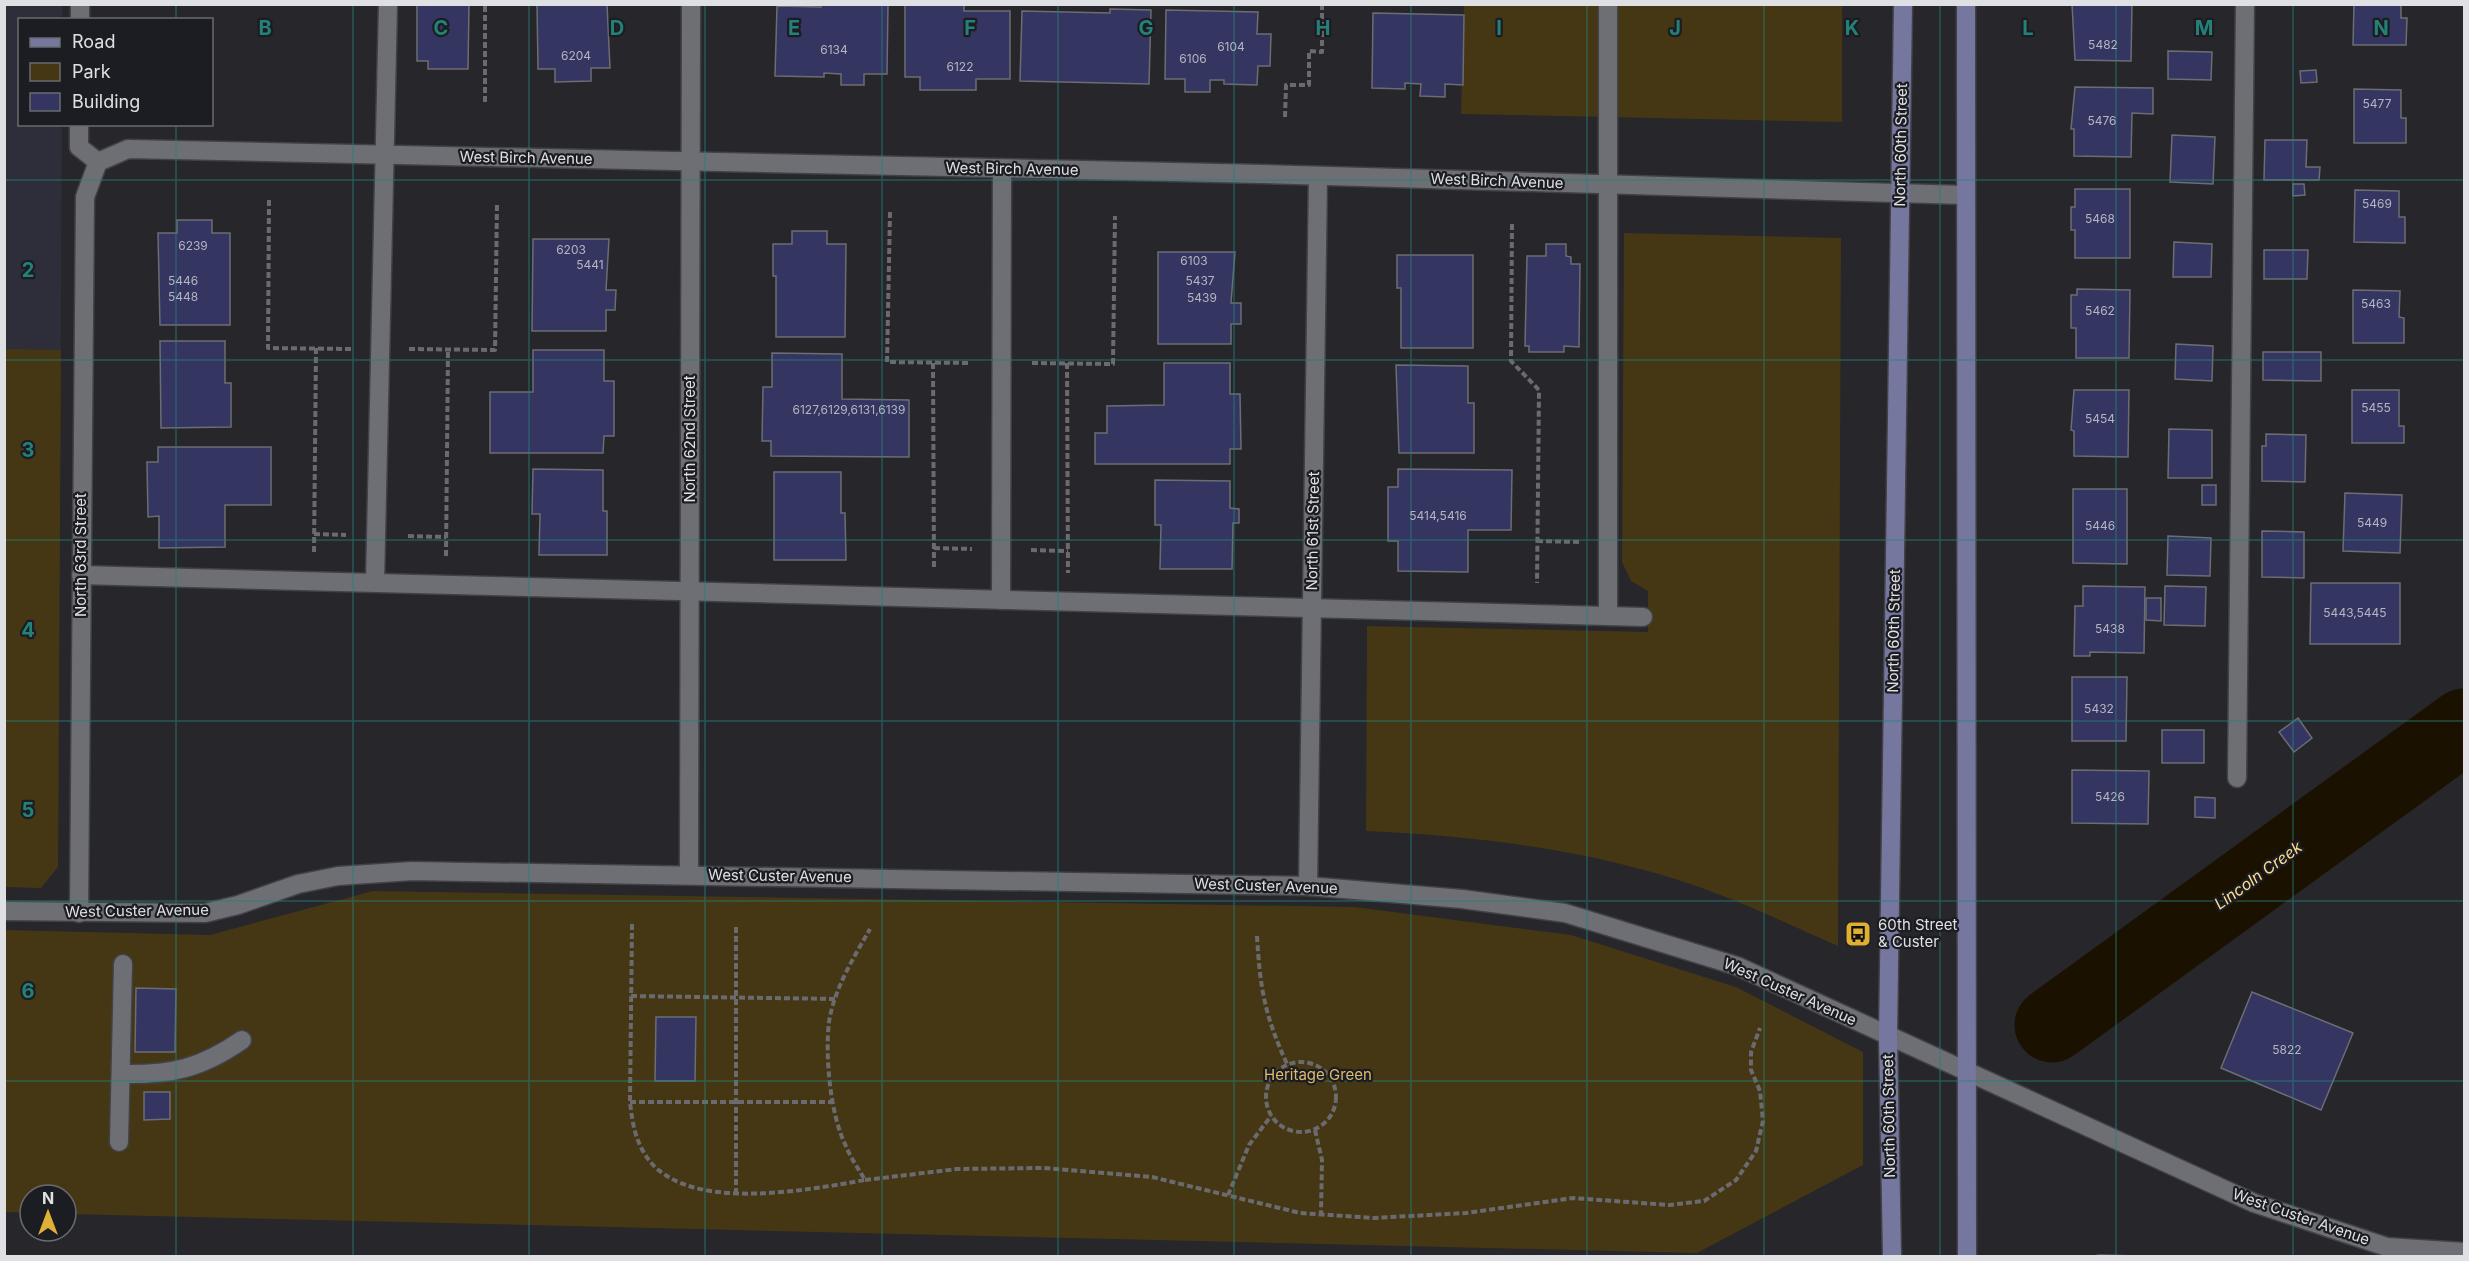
<svg xmlns="http://www.w3.org/2000/svg" width="2469" height="1261" viewBox="0 0 2469 1261" font-family="Inter,sans-serif">
  <style>
    .built { fill: #2d2e39 }
    .green { fill: #453614 }
    .lines { fill: none; stroke-linecap: round; stroke-linejoin: round }
    .river { stroke: #1b1100; stroke-width: 75 }
    .building { fill: #343560; stroke: #6c6d73; stroke-width: 1.5 }
    .lane-casing { stroke: #414146; stroke-width: 21 }
    .street-casing { stroke: #414146; stroke-width: 21 }
    .secondary-casing { stroke: #414146; stroke-width: 21 }
    .path { stroke: #6b6b6f; stroke-width: 4; stroke-dasharray: 6 3; stroke-linecap: butt }
    .lane { stroke: #6e6f75; stroke-width: 18 }
    .street { stroke: #6e6f75; stroke-width: 18 }
    .secondary { stroke: #76779e; stroke-width: 18 }
    .grid { fill: none; stroke: #24817a; stroke-width: 1.5; stroke-opacity: 0.55 }
    .labels { text-anchor: middle; stroke-width: 4.5; stroke-linejoin: round; paint-order: stroke }
    .number-label { font-size: 12px; fill: #b4b5c2 }
    .street-label { font-size: 15px; fill: #dfe0e3; stroke: #1c1d22 }
    .poi-label { font-size: 15px; fill: #dfe0e3; stroke: #1c1d22; text-anchor: start }
    .park-label { font-size: 15px; fill: #ddbb6e; stroke: #1c1d22 }
    .water-label { font-size: 16px; font-style: italic; fill: #fedc8e; stroke: #1c1d22 }
    .grid-label { font-size: 20px; text-anchor: middle; font-weight: bold; fill: #24817a; stroke: #1c1d22; stroke-width: 4.5; stroke-linejoin: round; paint-order: stroke }
  </style>
  <rect width="100%" height="100%" fill="#26262b"/>
  <path class="built" d="M5,5H62V19L20,20V124L62,125L58,867L41,888L5,887Z"/>
  <g class="green">
    <path d="M1464,5H1842V122L1461,114Z"/>
    <path d="M1624,233L1841,238L1838,946C1792,926 1747,904 1699,887C1592,850 1479,836 1366,831L1367,626L1648,632V591L1631,581L1622,562Z"/>
    <path d="M5,349L61,350L58,867L41,888L5,887Z"/>
    <path d="M373,891L1355,907L1571,935L1736,987L1863,1052V1165L1697,1253L66,1214V1195H30V1213L5,1212V930L210,935Z"/>
  </g>
  <g class="lines">
    <path class="river" d="M2052,1025L2464,726"/>
  </g>
  <g class="building">
    <path d="M417,4H469L468,69H428V61H417Z"/>
    <path d="M537,4H607L610,68H591V81L555,82V69H538Z"/>
    <path d="M821,4L888,5L887,74H864V85H841V74L824,73V77L775,76L777,6L821,7Z"/>
    <path d="M905,4H964V11H1010V79H976V90H920V77H905Z"/>
    <path d="M2072,4H2132L2131,61L2075,60Z"/>
    <path d="M2354,4H2401V18H2407L2406,45H2353Z"/>
    <path d="M1110,9L1151,10L1149,84L1020,81L1022,11L1110,13Z"/>
    <path d="M1166,10L1258,12L1257,34H1271L1270,66H1258L1257,85L1224,84V80H1210V92H1185V79H1165Z"/>
    <path d="M1373,13L1464,15L1463,85L1445,84V97L1420,96L1421,84L1405,83V89L1372,88Z"/>
    <path d="M2168,51L2212,52L2211,80L2168,79Z"/>
    <path d="M2316,70L2317,82L2301,83L2300,71Z"/>
    <path d="M2075,87L2153,88V114L2132,113L2131,157L2074,156V129H2071Z"/>
    <path d="M2354,89L2401,90V118H2406V143H2354Z"/>
    <path d="M2172,135L2215,137L2213,184L2170,182Z"/>
    <path d="M2265,140H2307L2306,167H2320L2319,180H2264Z"/>
    <path d="M2293,184H2304L2305,195L2293,196Z"/>
    <path d="M2075,189H2130V258H2075V230H2071V207H2075Z"/>
    <path d="M2355,190L2399,191V217H2405V243L2354,242Z"/>
    <path d="M177,220H212V233H230V325H160L158,233H177Z"/>
    <path d="M792,231H827V244H846L845,337H776V276H773V244H792Z"/>
    <path d="M533,239H609L606,290H616L615,310H606V331H532Z"/>
    <path d="M2174,242L2212,244L2211,277H2173Z"/>
    <path d="M1546,244H1566V256L1571,257V264H1580L1579,347L1564,346V352H1529V346H1525L1527,256H1546Z"/>
    <path d="M2264,250H2308L2307,279H2264Z"/>
    <path d="M1158,252H1235L1231,303H1241V324H1231V344H1158Z"/>
    <path d="M1397,255H1473V348H1401V288H1397Z"/>
    <path d="M2077,289L2130,290L2129,358H2076V328H2071V295H2077Z"/>
    <path d="M2353,290L2400,291L2399,317L2404,318V343H2353Z"/>
    <path d="M160,341H225V383H231V427L161,428Z"/>
    <path d="M2176,344L2213,346L2212,381L2175,379Z"/>
    <path d="M533,350H604V381H614V436H604L603,453H490V392H533Z"/>
    <path d="M2263,352H2321V381L2263,380Z"/>
    <path d="M772,353L842,354V399L909,400V457L771,456V441H762L763,387H772Z"/>
    <path d="M1164,363H1230V394H1240L1241,449H1230V464H1095V433H1107V406L1164,405Z"/>
    <path d="M1396,365L1468,366V403H1474V453H1399Z"/>
    <path d="M2074,390H2129L2128,457L2074,456V431L2071,430Z"/>
    <path d="M2352,390H2399V426H2404V443H2352Z"/>
    <path d="M2169,429L2212,430V478H2168Z"/>
    <path d="M2266,434L2306,435L2305,482L2262,481V446H2266Z"/>
    <path d="M158,447H271V505H225V547L159,548V516L148,517L147,462H158Z"/>
    <path d="M533,469L603,470V511H607V555H539L540,514H532Z"/>
    <path d="M1398,469L1512,470L1511,530H1468V572L1398,571V541H1388V487H1398Z"/>
    <path d="M774,472H841V513H845L846,560H774Z"/>
    <path d="M1155,480L1230,481V508L1239,509V523H1233L1232,569H1160L1161,525H1155Z"/>
    <rect x="2202" y="485" width="14" height="20"/>
    <path d="M2073,489H2127V564L2073,563Z"/>
    <path d="M2345,493L2402,495L2400,553L2343,551Z"/>
    <path d="M2262,531L2304,532V578L2262,577Z"/>
    <path d="M2168,536L2211,538L2210,576L2167,575Z"/>
    <path d="M2311,583H2400V644H2310Z"/>
    <path d="M2083,586L2145,587L2144,653L2090,652V656H2074L2075,606H2083Z"/>
    <path d="M2165,586L2206,587L2205,626L2164,625Z"/>
    <path d="M2146,598H2161V621L2146,620Z"/>
    <path d="M2072,677H2127L2126,741H2072Z"/>
    <path d="M2298,718L2312,738L2294,752L2279,732Z"/>
    <rect x="2162" y="730" width="42" height="33"/>
    <path d="M2072,770L2149,771L2148,824L2072,823Z"/>
    <path d="M2195,797L2215,798V818L2195,817Z"/>
    <path d="M136,988L176,989L175,1052H135Z"/>
    <path d="M2252,992L2353,1033L2321,1110L2221,1068Z"/>
    <path d="M656,1017H696L695,1081H655Z"/>
    <path d="M144,1092H170V1119L144,1120Z"/>
    <path d="M2099,1255L2141,1256H2142H2094Z"/>
  </g>
  <g class="lines">
    <g class="lane-casing">
      <g id="lane">
        <path d="M1608,4V616"/>
        <path d="M80,20V4"/>
        <path d="M79,124V147L98,162"/>
        <path d="M81,575L1643,617"/>
        <path d="M375,582L388,4"/>
        <path d="M1001,600L1002,169"/>
        <path d="M2237,778L2245,4"/>
        <path d="M121,1074C171,1075 200,1069 242,1040"/>
        <path d="M119,1142L123,964"/>
      </g>
    </g>
    <g class="street-casing">
      <g id="street">
        <path d="M689,874L691,4"/>
        <path d="M1308,886L1318,176"/>
        <path d="M4,911L205,913L238,905L298,884L338,876L412,871L1308,886L1462,899L1565,913L1737,966L2254,1203L2387,1247L2464,1252"/>
        <path d="M79,913L85,197L98,162L128,149L1263,174L1964,195"/>
      </g>
    </g>
    <g class="secondary-casing">
      <g id="secondary">
        <path d="M1966,4L1967,1256"/>
        <path d="M1892,1256L1888,1037L1903,4"/>
      </g>
    </g>
    <g class="path">
      <path d="M485,102V4"/>
      <path d="M1285,117L1286,85H1309V51L1322,52V4"/>
      <path d="M269,200L268,348L351,349"/>
      <path d="M890,212L887,362L971,363"/>
      <path d="M1512,224L1511,361L1539,390L1537,583"/>
      <path d="M409,349L495,350L497,204"/>
      <path d="M933,363L934,569"/>
      <path d="M1032,363L1113,364L1115,216"/>
      <path d="M1067,363L1068,573"/>
      <path d="M314,534L346,535"/>
      <path d="M408,536L446,537"/>
      <path d="M1537,541L1579,542"/>
      <path d="M934,548L972,549"/>
      <path d="M1031,550L1068,551"/>
      <path d="M314,552L316,348"/>
      <path d="M446,556L448,350"/>
      <path d="M632,924L630,1102C632,1119 634,1135 643,1151C678,1216 806,1190 865,1180C858,1168 850,1157 845,1144C830,1113 825,1055 829,1022C834,989 854,957 870,929"/>
      <path d="M736,927V1193"/>
      <path d="M1257,936C1260,989 1265,1016 1287,1064"/>
      <path d="M631,996L837,999"/>
      <circle cx="1301" cy="1097" r="35"/>
      <path d="M630,1102H834"/>
      <path d="M1315,1130L1322,1160L1321,1214"/>
      <path d="M865,1180L957,1169L1043,1168L1152,1177L1300,1213L1374,1218L1466,1213L1573,1198L1669,1205L1704,1201L1736,1180L1756,1151L1763,1121L1760,1091L1751,1070V1052L1760,1028"/>
      <path d="M1228,1195L1249,1145L1271,1116"/>
    </g>
    <use href="#lane" class="lane"/>
    <use href="#street" class="street"/>
    <use href="#secondary" class="secondary"/>
  </g>
  <path class="grid" d="M176,4V20M353,4V1256M529,4V1256M705,4V1256M882,4V1256M1058,4V1256M1234,4V1256M1411,4V1256M1587,4V1256M1764,4V1256M1940,4V1256M2116,4V1256M2293,4V1256M176,124V1256M4,180H2464M4,360H2464M4,540H2464M4,721H2464M4,901H2464M4,1081H2464"/>
  <defs>
    <g id="bus-square" transform="scale(1.35)"><rect x="-9" y="-9" width="18" height="18" rx="4" fill="#e0b034" stroke="#1c1d22"/><path d="M-5-6H5V4H4V6H2V4H-2V6H-4V4H-5ZM-3.5-4V0h7V-4ZM-3.5 1.2v1.5H-2V1.2ZM2 1.2v1.5H3.5V1.2Z" fill="#111"/></g>
  </defs>
  <g fill-rule="evenodd">
    <use href="#bus-square" x="1858" y="934"/>
  </g>
  <g class="labels">
    <g class="number-label">
      <text x="2103" y="49">5482</text>
      <text x="1231" y="51">6104</text>
      <text x="834" y="54">6134</text>
      <text x="576" y="60">6204</text>
      <text x="1193" y="63">6106</text>
      <text x="960" y="71">6122</text>
      <text x="2377" y="108">5477</text>
      <text x="2102" y="125">5476</text>
      <text x="2377" y="208">5469</text>
      <text x="2100" y="223">5468</text>
      <text x="193" y="250">6239</text>
      <text x="571" y="254">6203</text>
      <text x="1194" y="265">6103</text>
      <text x="590" y="269">5441</text>
      <text x="183" y="285">5446</text>
      <text x="1200" y="285">5437</text>
      <text x="183" y="301">5448</text>
      <text x="1202" y="302">5439</text>
      <text x="2376" y="308">5463</text>
      <text x="2100" y="315">5462</text>
      <text x="2376" y="412">5455</text>
      <text x="849" y="414">6127,6129,6131,6139</text>
      <text x="2100" y="423">5454</text>
      <text x="1438" y="520">5414,5416</text>
      <text x="2372" y="527">5449</text>
      <text x="2100" y="530">5446</text>
      <text x="2355" y="617">5443,5445</text>
      <text x="2110" y="633">5438</text>
      <text x="2099" y="713">5432</text>
      <text x="2110" y="801">5426</text>
      <text x="2287" y="1054">5822</text>
    </g>
    <g class="street-label">
      <text transform="translate(1901 145) rotate(-89)" y="5">North 60th Street</text>
      <text transform="translate(526 158) rotate(1)" y="5">West Birch Avenue</text>
      <text transform="translate(1012 169) rotate(1)" y="5">West Birch Avenue</text>
      <text transform="translate(1497 181) rotate(2)" y="5">West Birch Avenue</text>
      <text transform="translate(690 439) rotate(-90)" y="5">North 62nd Street</text>
      <text transform="translate(1313 531) rotate(-89)" y="5">North 61st Street</text>
      <text transform="translate(81 555) rotate(-90)" y="5">North 63rd Street</text>
      <text transform="translate(1894 631) rotate(-89)" y="5">North 60th Street</text>
      <text transform="translate(780 876) rotate(1)" y="5">West Custer Avenue</text>
      <text transform="translate(1266 886) rotate(2)" y="5">West Custer Avenue</text>
      <text transform="translate(137 911) rotate(-1)" y="5">West Custer Avenue</text>
      <text transform="translate(1790 992) rotate(24)" y="5">West Custer Avenue</text>
      <text transform="translate(1889 1116) rotate(-91)" y="5">North 60th Street</text>
      <text transform="translate(2301 1217) rotate(19)" y="5">West Custer Avenue</text>
    </g>
    <g class="poi-label">
      <text x="1878" y="930">60th Street<tspan x="1878" dy="17">&amp; Custer</tspan></text>
    </g>
    <g class="park-label">
      <text x="1318" y="1080">Heritage Green</text>
    </g>
    <g class="water-label">
      <text transform="translate(2258 875) rotate(-36)" y="6">Lincoln Creek</text>
    </g>
  </g>
  <g class="grid-label">
    <text x="265" y="35">B</text>
    <text x="441" y="35">C</text>
    <text x="617" y="35">D</text>
    <text x="794" y="35">E</text>
    <text x="970" y="35">F</text>
    <text x="1146" y="35">G</text>
    <text x="1323" y="35">H</text>
    <text x="1499" y="35">I</text>
    <text x="1675" y="35">J</text>
    <text x="1852" y="35">K</text>
    <text x="2028" y="35">L</text>
    <text x="2204" y="35">M</text>
    <text x="2381" y="35">N</text>
    <text x="28" y="277">2</text>
    <text x="28" y="457">3</text>
    <text x="28" y="637">4</text>
    <text x="28" y="817">5</text>
    <text x="28" y="998">6</text>
  </g>
  <rect width="2469" height="1261" fill="none" stroke="#dfe0e3" stroke-width="12"/>
  <rect x="18" y="18" width="195" height="108" fill="#1c1d22" stroke="#6a6b6f" stroke-width="1.5"/>
  <rect x="30" y="38" width="30" height="9" fill="#76779e" stroke="#6a6b6f" stroke-width="1.5"/>
  <text x="72" y="48" font-size="18" fill="#dfe0e3">Road</text>
  <rect x="30" y="63" width="30" height="18" fill="#453614" stroke="#6a6b6f" stroke-width="1.5"/>
  <text x="72" y="78" font-size="18" fill="#dfe0e3">Park</text>
  <rect x="30" y="93" width="30" height="18" fill="#343560" stroke="#6a6b6f" stroke-width="1.5"/>
  <text x="72" y="108" font-size="18" fill="#dfe0e3">Building</text>
  <g transform="translate(48 1213)"><circle r="28" fill="#1c1d22" stroke="#6a6b6f" stroke-width="1.5"/>
  <path d="M0-4.5L10 22L0 15L-10 22Z" fill="#e0b034"/>
  <text y="-9" font-size="16" font-weight="bold" text-anchor="middle" fill="#dfe0e3">N</text>
  </g>
</svg>
